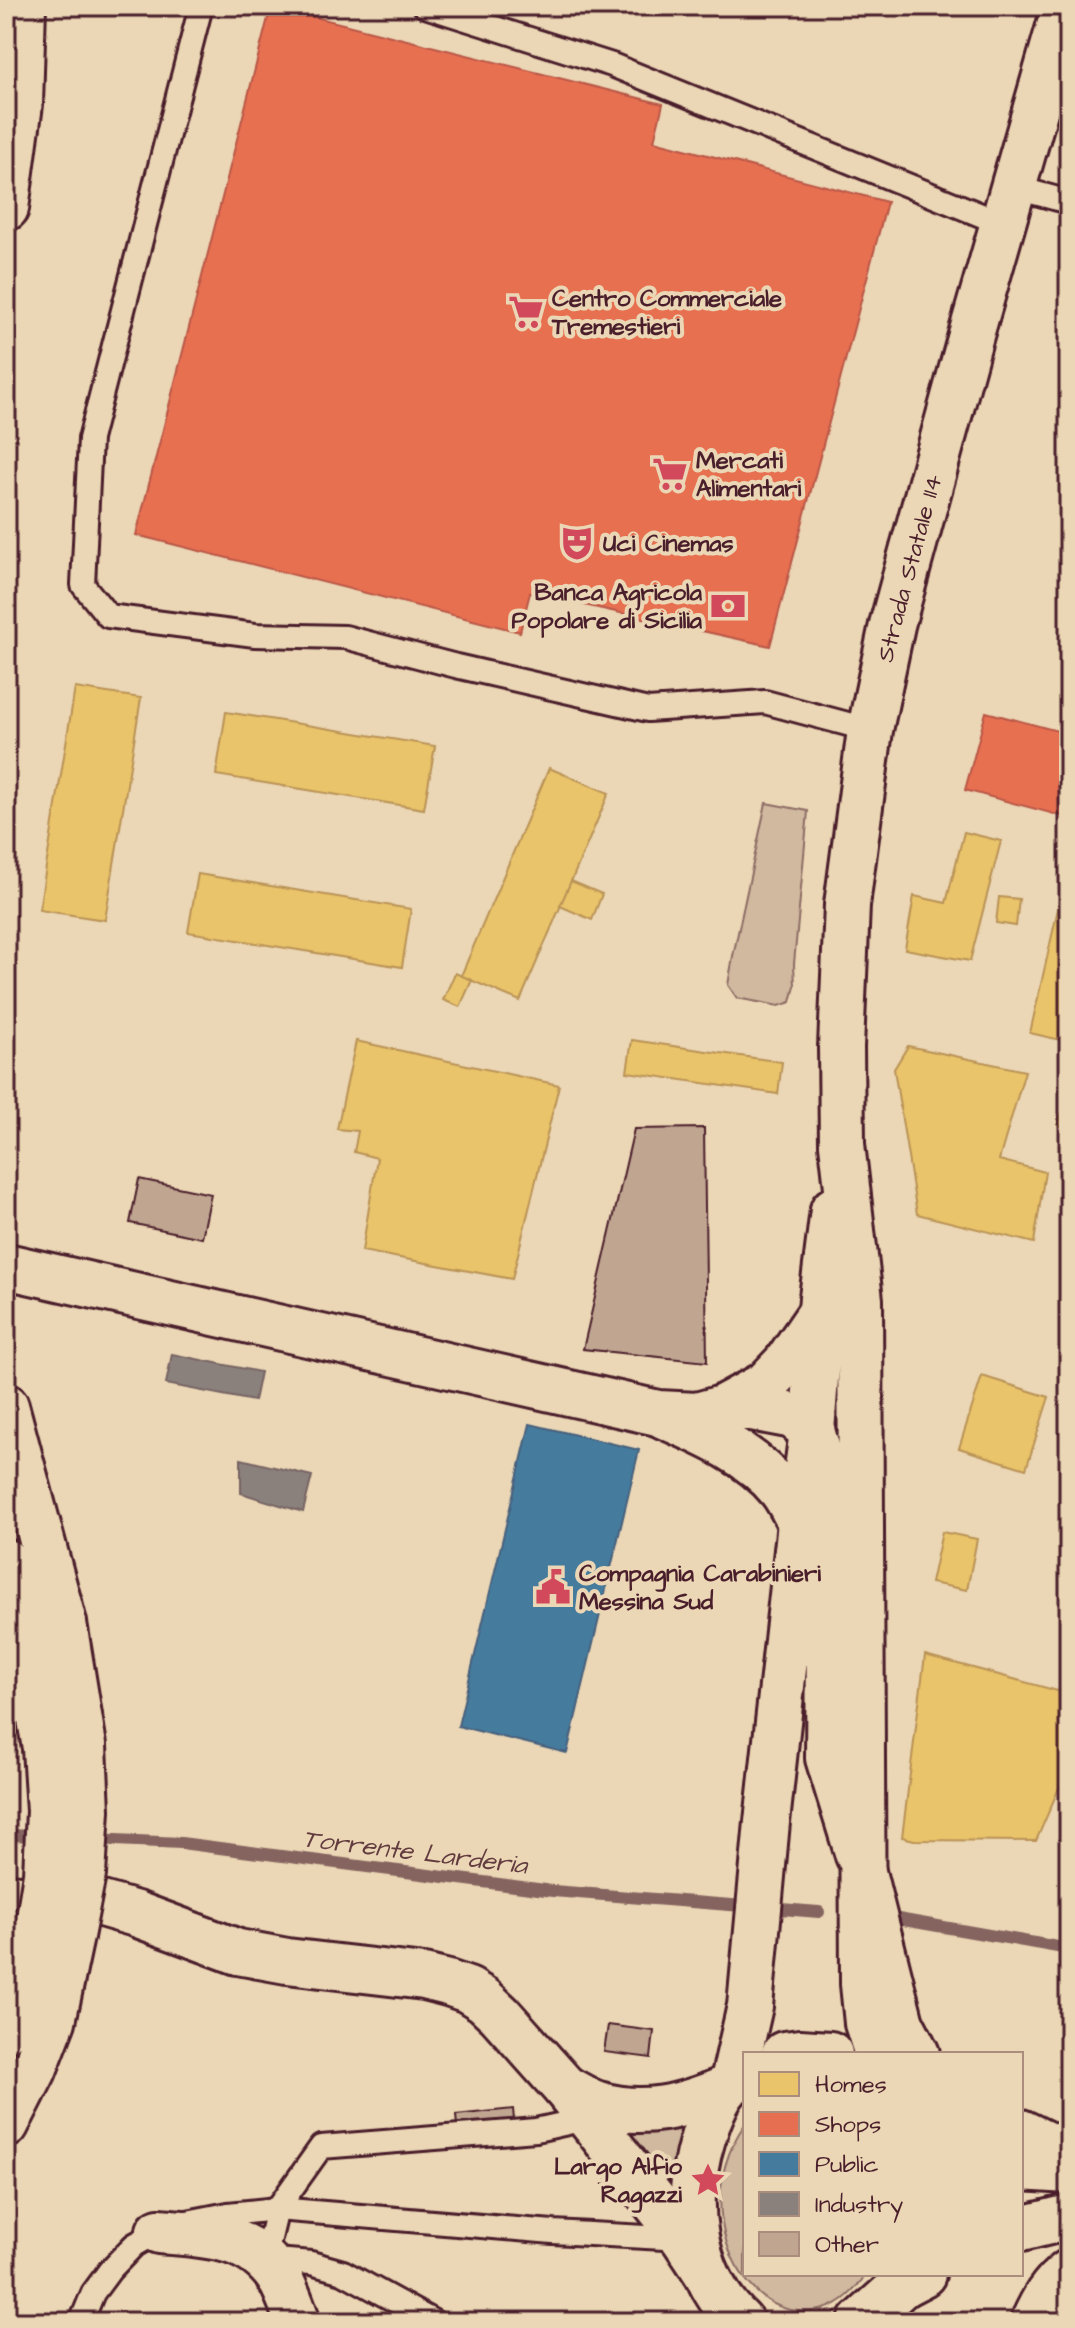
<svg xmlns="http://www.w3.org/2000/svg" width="1075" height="2328" viewBox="0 0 1075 2328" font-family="'Architects Daughter',sans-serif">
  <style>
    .green { fill: #d0b99f; stroke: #8d6c65; stroke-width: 2 }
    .homes { fill: #e9c46a; stroke: #b99257; stroke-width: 2 }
    .shops { fill: #e76f51; stroke: #b85746; stroke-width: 2 }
    .public { fill: #457b9d; stroke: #465f7b; stroke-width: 2 }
    .industry { fill: #8a817c; stroke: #776464; stroke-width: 2 }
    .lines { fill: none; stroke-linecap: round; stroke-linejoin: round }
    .stream { stroke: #85635f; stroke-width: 12 }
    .building { fill: #c0a691; stroke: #4a1f2b; stroke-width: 2 }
    .lane-casing { stroke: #4a1f2b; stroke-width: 28 }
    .street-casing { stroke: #4a1f2b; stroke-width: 50 }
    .primary-casing { stroke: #4a1f2b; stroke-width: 50 }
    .highway-casing { stroke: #4a1f2b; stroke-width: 50 }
    .lane { stroke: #ebd7b5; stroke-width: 22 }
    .street { stroke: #ebd7b5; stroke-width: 44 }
    .primary { stroke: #ebd7b5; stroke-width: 44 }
    .highway { stroke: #ebd7b5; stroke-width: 44 }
    .highway-bridge-casing { stroke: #4a1f2b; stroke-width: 50; stroke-linecap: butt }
    .highway-bridge { stroke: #ebd7b5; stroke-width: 44 }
    .labels { text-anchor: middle; stroke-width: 8; stroke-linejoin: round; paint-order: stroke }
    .poi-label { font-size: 24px; font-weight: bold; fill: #4a1f2b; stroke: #ebd7b5; text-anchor: start }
    .street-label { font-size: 24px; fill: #4a1f2b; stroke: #ebd7b5 }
    .water-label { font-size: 26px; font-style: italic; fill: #633c40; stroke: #ebd7b5 }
  </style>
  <rect width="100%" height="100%" fill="#ebd7b5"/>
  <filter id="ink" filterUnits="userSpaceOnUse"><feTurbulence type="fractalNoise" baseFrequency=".0125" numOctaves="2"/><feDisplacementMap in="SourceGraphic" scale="16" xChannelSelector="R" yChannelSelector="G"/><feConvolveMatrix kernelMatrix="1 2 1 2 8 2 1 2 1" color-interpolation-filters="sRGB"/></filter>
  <g filter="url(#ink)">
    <g class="green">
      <path d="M766,803L808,811L794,964L795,986L791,1002L779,1006L737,998L728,985L733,956Z"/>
      <path d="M683,2123L674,2159L670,2188L618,2125Z"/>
      <path d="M745,2124V2274H866C854,2293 836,2309 813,2311C791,2313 773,2307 757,2292C712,2249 709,2174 745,2124Z"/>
    </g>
    <g class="homes">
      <path d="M75,688L141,698L105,920L39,910Z"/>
      <path d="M226,712L435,746L424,809L216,775Z"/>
      <path d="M549,768L609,793L520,1001L461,976Z"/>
      <path d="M964,832L1001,841L970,961L905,949L914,896L946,903Z"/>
      <path d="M1069,860V1042L1030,1033Z"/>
      <path d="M198,874L411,909L402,967L188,932Z"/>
      <path d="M571,881L602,894L592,920L560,906Z"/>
      <path d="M999,897L1019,899L1016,926L996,923Z"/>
      <path d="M455,973L472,980L460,1007L443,1000Z"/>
      <path d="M632,1040L782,1062L778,1094L627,1072Z"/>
      <path d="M356,1041L559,1085L512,1279L362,1251L377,1158L354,1152L358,1131L337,1129Z"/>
      <path d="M908,1046L1025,1071L999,1160L1045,1172L1034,1243L917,1214L894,1069Z"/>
      <path d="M1069,1090V1128L1058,1125Z"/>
      <path d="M982,1376L1049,1397L1026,1469L959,1448Z"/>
      <path d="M942,1532L977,1539L967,1590L931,1583Z"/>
      <path d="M925,1655L1069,1694V1765L1036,1841L914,1840L902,1837Z"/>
    </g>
    <g class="shops">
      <path d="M271,6L663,104L654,141L887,202L770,646L530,593L520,632L136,535Z"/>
      <path d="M986,712L1065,733L1069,719V818L965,790Z"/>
    </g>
    <path class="public" d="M530,1424L639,1450L567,1753L458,1726Z"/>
    <g class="industry">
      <path d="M172,1354L260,1372L254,1401L166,1384Z"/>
      <path d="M241,1459L312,1476L303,1512L241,1493Z"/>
    </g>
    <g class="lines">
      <g class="stream">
        <path d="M6,1835L39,1836"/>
        <path d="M93,1839L181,1843L553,1891L819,1912"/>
        <path d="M898,1919L1069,1949"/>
      </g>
    </g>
    <g class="building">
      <path d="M704,1128L707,1362L583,1349L634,1129Z"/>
      <path d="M139,1179L211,1194L202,1238L130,1223Z"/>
      <path d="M608,2025L654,2031L651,2058L604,2052Z"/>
      <path d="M513,2109L514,2120L457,2126L456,2115Z"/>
    </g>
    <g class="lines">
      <g class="lane-casing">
        <g id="lane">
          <path d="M201,6L90,439L83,585L108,616L255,635L345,637L456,666L648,710L765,702L870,730"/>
          <path d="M425,6L612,65L1003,224"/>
          <path d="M1013,187L1069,202"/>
          <path d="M81,2322L93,2293L110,2270L134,2245L159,2231L182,2223L228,2214L277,2209L553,2232L683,2239"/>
          <path d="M434,2322L343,2272L311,2263L265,2259L277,2209L321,2147L536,2130L594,2117"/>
        </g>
      </g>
      <g class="street-casing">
        <g id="street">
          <path d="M6,1266L658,1413L697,1415L722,1408L766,1384L786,1363L821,1312"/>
          <path d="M722,1408H751L793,1416L812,1431L827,1480L830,1524L828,1758L858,1855"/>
          <path d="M664,1416C706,1434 752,1454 781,1490C789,1500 794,1512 800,1523"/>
          <path d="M6,1897L98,1903L136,1914L238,1952L287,1961L424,1977L448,1983L468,1990L484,2000L500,2015L565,2088L684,2239L705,2271"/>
          <path d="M565,2088C575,2093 587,2101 598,2104C644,2118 684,2106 725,2089"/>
          <path d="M1033,2322C1042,2302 1051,2285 1069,2272"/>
        </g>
      </g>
      <g class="primary-casing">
        <g id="primary">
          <path d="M784,2054L800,2052L830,2054"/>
          <path d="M877,2054L867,2023L863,1984L860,1300L842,1144L841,1047L847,905L870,730L892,625L971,335L1065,6"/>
          <path d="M733,2081L750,2006L767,1822L800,1523L812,1431L822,1298L833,1210"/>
          <path d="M741,2322C691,2275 683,2201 703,2138C708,2121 715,2101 727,2087C732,2081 739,2076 745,2070"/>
          <path d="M861,2322L902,2285"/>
        </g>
      </g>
      <g class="highway-casing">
        <g id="highway">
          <path d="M6,208L20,104L23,6"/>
          <path d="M6,1406L64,1623L84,1746"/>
          <path d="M6,1562L25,1632L45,1748"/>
          <path d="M863,1872L901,2023L917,2054"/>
          <path d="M6,2029L16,2007L36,1937"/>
          <path d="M6,2125L34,2070L53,2021L71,1936"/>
          <path d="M1021,2132L1069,2155"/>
          <path d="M1021,2168L1069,2171"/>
          <path d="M1021,2229L1069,2217"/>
          <path d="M159,2231C204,2235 249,2234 278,2276C287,2289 292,2307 298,2322"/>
          <path d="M902,2285L923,2274"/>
        </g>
      </g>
      <use href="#lane" class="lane"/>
      <use href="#street" class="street"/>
      <use href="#primary" class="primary"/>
      <use href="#highway" class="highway"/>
      <g class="highway-bridge-casing">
        <g id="highway-bridge">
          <path d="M71,1936L83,1874L87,1810L84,1746"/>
          <path d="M36,1937L46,1874L49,1811L45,1748"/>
        </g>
      </g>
      <use href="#highway-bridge" class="highway-bridge"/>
    </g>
  </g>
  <defs>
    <g id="supermarket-bare" transform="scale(2.76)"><path d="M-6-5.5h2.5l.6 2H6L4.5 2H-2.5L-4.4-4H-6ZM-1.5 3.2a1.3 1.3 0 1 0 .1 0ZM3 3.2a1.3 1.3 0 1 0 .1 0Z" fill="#d1495b" stroke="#ebd7b5" stroke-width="2.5" paint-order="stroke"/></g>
    <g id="theatre-bare" transform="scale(2.76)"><path d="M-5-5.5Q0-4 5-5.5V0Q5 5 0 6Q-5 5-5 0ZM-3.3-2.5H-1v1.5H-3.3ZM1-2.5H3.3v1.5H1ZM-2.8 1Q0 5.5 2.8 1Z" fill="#d1495b" stroke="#ebd7b5" stroke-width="2.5" paint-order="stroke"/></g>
    <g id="bank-bare" transform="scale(2.76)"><path d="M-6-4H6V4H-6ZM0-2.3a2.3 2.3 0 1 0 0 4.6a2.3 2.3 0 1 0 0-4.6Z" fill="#d1495b" stroke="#ebd7b5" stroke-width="2.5" paint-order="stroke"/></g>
    <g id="civic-bare" transform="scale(2.76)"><path d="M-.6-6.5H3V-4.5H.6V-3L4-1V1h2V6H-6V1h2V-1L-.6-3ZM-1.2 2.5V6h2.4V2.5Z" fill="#d1495b" stroke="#ebd7b5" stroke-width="2.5" paint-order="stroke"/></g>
    <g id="sight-bare" transform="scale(2.76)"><path d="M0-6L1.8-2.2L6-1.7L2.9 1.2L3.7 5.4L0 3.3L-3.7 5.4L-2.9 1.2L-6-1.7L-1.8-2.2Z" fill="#d1495b" stroke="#ebd7b5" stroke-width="2.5" paint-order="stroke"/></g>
  </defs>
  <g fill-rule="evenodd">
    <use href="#supermarket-bare" x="526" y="312"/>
    <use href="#supermarket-bare" x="670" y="474"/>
    <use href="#theatre-bare" x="577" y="543"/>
    <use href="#bank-bare" x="728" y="606"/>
    <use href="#civic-bare" x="553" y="1587"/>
    <use href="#sight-bare" x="708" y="2180"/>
  </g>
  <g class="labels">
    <g class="poi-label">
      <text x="552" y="306">Centro Commerciale<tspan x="552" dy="28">Tremestieri</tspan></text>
      <text x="696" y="468">Mercati<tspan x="696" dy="28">Alimentari</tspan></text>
      <text x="603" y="551">Uci Cinemas</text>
      <text x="702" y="600" text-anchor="end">Banca Agricola<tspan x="702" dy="28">Popolare di Sicilia</tspan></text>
      <text x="579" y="1581">Compagnia Carabinieri<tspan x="579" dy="28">Messina Sud</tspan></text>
      <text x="682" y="2174" text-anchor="end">Largo Alfio<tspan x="682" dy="28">Ragazzi</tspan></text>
    </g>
    <g class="street-label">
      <text transform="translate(909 568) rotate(-75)" y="8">Strada Statale 114</text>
    </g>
    <g class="water-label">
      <text transform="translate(415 1851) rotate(7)" y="9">Torrente Larderia</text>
    </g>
  </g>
  <rect width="1075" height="2328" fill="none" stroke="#ebd7b5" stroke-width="32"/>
  <rect x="16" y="16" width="1043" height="2296" fill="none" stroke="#4a1f2b" stroke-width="3" filter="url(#ink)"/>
  <rect x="743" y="2052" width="280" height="224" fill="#ebd7b5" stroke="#ab8d7e" stroke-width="2"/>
  <rect x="759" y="2072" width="40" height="24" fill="#e9c46a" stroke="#ab8d7e" stroke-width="2"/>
  <text x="815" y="2092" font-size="24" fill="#4a1f2b">Homes</text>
  <rect x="759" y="2112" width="40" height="24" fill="#e76f51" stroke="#ab8d7e" stroke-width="2"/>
  <text x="815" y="2132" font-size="24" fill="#4a1f2b">Shops</text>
  <rect x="759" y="2152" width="40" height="24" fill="#457b9d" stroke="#ab8d7e" stroke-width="2"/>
  <text x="815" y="2172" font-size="24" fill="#4a1f2b">Public</text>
  <rect x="759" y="2192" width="40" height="24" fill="#8a817c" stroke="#ab8d7e" stroke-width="2"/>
  <text x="815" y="2212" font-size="24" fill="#4a1f2b">Industry</text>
  <rect x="759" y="2232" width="40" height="24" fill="#c0a691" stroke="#ab8d7e" stroke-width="2"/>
  <text x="815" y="2252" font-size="24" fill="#4a1f2b">Other</text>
</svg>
